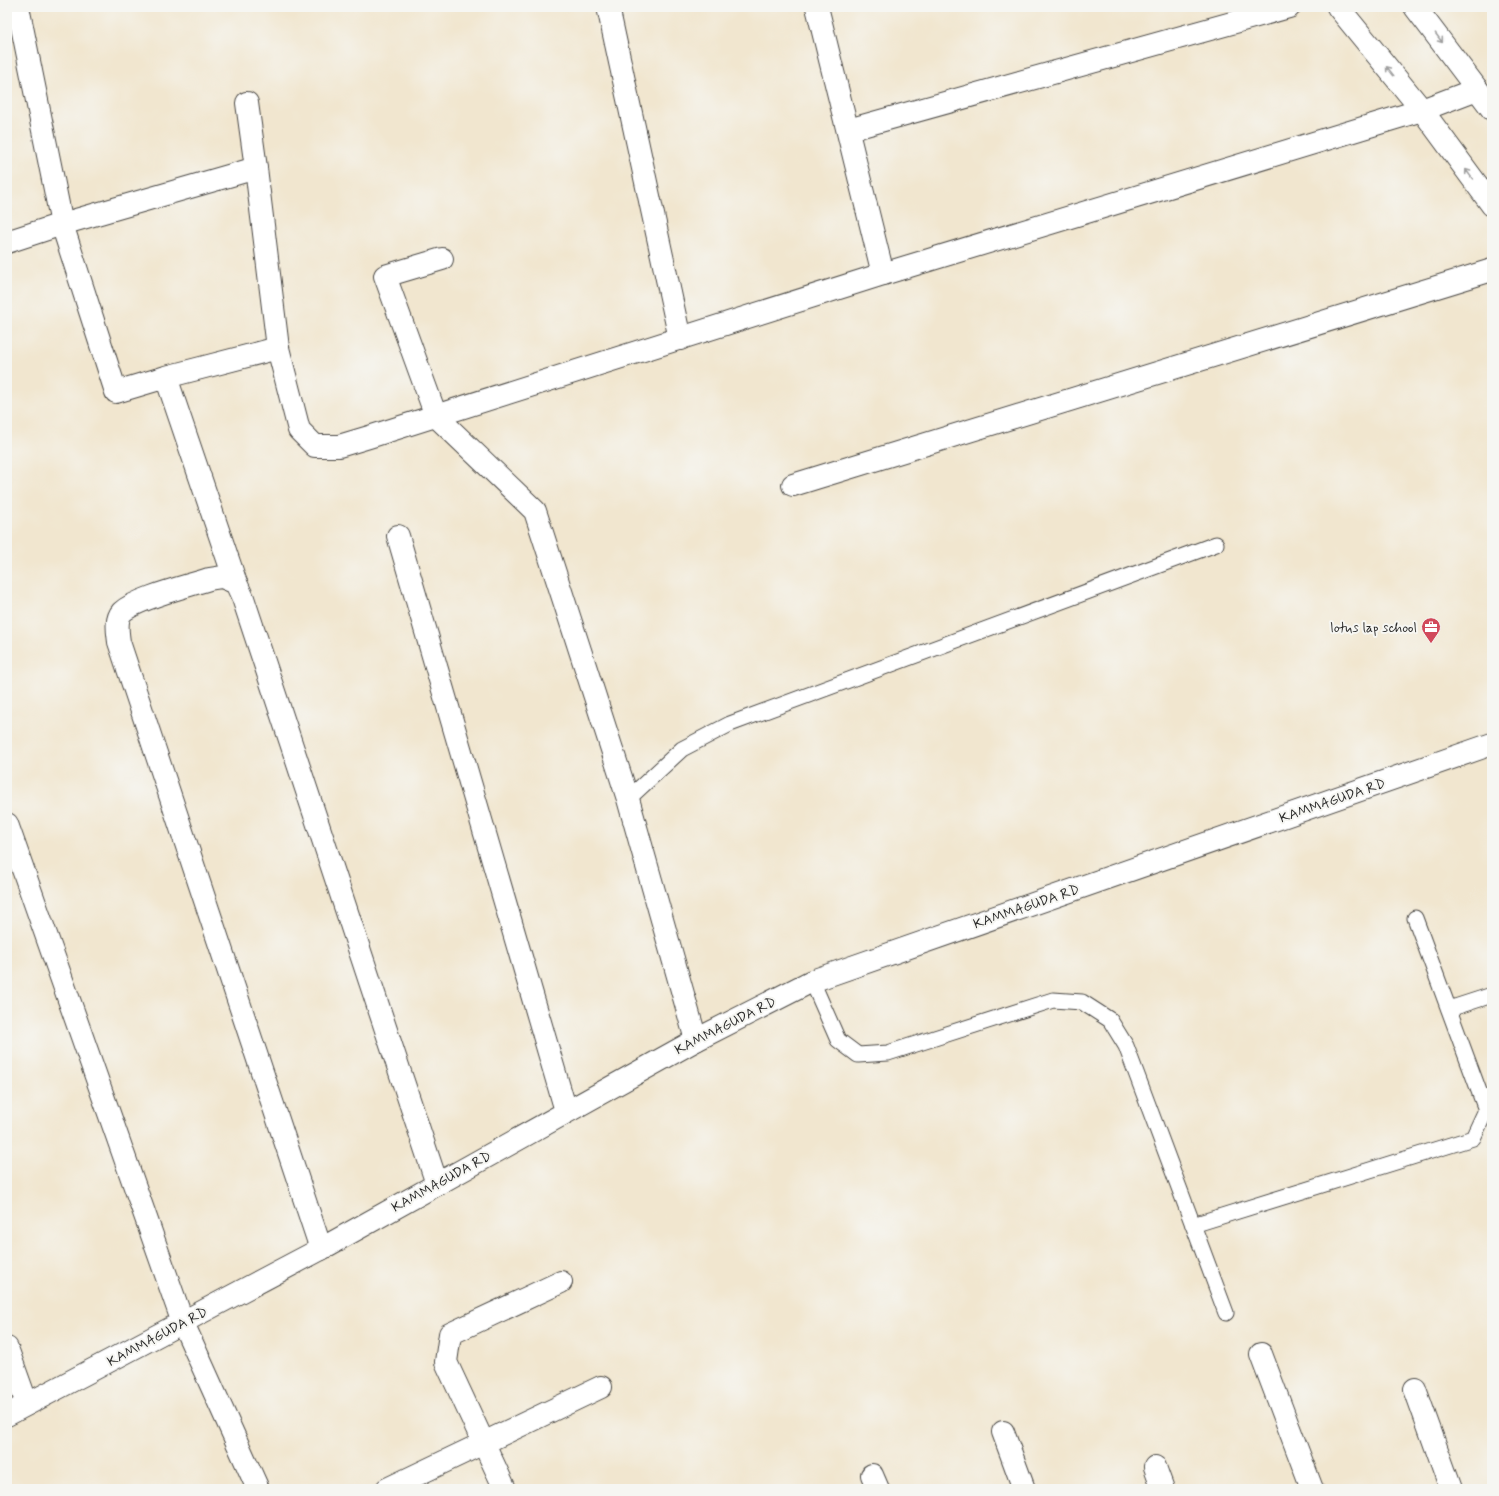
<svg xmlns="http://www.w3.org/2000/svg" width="1499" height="1496" viewBox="0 0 1499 1496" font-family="Mynerve,sans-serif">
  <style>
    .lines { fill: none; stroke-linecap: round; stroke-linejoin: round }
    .service-casing { stroke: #494744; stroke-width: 17 }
    .minor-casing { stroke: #494744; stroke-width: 24 }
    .tertiary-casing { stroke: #494744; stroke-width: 24 }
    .primary-casing { stroke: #494744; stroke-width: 24 }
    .service { stroke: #fff; stroke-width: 15 }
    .minor { stroke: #fff; stroke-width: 22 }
    .tertiary { stroke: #fff; stroke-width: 22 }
    .primary { stroke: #fff; stroke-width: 22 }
    .oneway { stroke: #a0a0a0 }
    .labels { text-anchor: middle; stroke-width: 4; stroke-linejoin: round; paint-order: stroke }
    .poi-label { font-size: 14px; fill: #2b2b2b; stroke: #f6f6f2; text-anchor: end }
    .street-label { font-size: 14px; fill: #2b2b2b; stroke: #f6f6f2 }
  </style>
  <rect width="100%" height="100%" fill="#f6f6f2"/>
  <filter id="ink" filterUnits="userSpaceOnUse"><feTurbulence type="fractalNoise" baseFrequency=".025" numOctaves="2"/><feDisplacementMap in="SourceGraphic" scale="8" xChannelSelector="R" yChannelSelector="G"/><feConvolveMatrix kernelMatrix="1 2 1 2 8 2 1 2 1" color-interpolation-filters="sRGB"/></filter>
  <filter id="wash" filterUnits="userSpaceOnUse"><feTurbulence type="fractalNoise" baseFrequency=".012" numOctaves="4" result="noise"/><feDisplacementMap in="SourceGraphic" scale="16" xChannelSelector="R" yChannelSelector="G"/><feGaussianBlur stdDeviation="0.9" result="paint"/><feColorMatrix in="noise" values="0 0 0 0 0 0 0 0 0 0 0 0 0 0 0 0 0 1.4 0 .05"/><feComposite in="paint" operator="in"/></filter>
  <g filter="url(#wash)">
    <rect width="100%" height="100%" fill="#f1e6cf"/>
  </g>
  <g filter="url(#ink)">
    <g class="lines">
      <g class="service-casing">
        <g id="service">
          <path d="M628,799L682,749L730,724L1216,544"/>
          <path d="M812,981L838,1040L858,1055L888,1053L1053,1000L1082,1002L1110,1020L1126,1046L1226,1313"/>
          <path d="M1449,1009L1492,995"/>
          <path d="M1193,1225L1473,1138L1486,1110L1415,918"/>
        </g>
      </g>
      <g class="minor-casing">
        <g id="minor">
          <path d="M18,7L62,224L256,168L278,348L299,430L315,446H339L369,437L883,274L1422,110L1477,89"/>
          <path d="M608,7L680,339"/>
          <path d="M817,7L883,274"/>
          <path d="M247,103L256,168"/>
          <path d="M848,130L1289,7"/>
          <path d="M7,242L62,224L116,392L166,377L278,348"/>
          <path d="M442,259L385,276L436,416L535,511L628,799L696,1040"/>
          <path d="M166,377L236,583"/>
          <path d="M793,485L1492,270"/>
          <path d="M398,536L566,1111"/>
          <path d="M7,824L183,1323L258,1489"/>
          <path d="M321,1249L119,642C118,633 115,620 122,612C137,598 188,586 209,579L222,577L236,583L243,598L437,1184"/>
          <path d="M7,1348L27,1404"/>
          <path d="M1261,1354L1312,1489"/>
          <path d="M1415,1389L1451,1489"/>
          <path d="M1003,1432L1024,1489"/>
          <path d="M1155,1467L1163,1489"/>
          <path d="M872,1475L878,1489"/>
          <path d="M387,1489L601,1387"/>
          <path d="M505,1489L446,1362L450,1334L561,1282"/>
        </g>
      </g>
      <g class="tertiary-casing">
        <path id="tertiary" d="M7,1415L321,1249L696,1040L812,981L1492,744"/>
      </g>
      <g class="primary-casing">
        <g id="primary">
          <path d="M1338,7L1422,110L1492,205"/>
          <path d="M1415,7L1492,109"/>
        </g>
      </g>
      <use href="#service" class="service"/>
      <use href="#minor" class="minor"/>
      <use href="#tertiary" class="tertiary"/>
      <use href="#primary" class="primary"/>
    </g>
    <defs><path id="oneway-shaft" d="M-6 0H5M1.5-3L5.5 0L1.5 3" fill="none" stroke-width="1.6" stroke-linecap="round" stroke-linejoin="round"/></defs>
    <g class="oneway">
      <use href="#oneway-shaft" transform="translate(1439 38) rotate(53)"/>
      <use href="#oneway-shaft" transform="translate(1390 71) rotate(-129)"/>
      <use href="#oneway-shaft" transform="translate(1469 174) rotate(-126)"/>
    </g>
  </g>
  <defs>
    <g id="office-pin" transform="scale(1)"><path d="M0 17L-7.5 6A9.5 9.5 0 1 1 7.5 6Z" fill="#d1495b" stroke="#f6f6f2"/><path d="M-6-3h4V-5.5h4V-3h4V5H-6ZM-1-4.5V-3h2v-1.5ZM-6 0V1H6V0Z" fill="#fff"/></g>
  </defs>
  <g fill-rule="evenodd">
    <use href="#office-pin" x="1431" y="627"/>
  </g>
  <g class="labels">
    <g class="poi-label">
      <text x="1417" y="632">lotus lap school</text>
    </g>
    <g class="street-label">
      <text transform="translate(1332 800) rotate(-19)" y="5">KAMMAGUDA RD</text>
      <text transform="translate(1026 906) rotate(-19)" y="5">KAMMAGUDA RD</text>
      <text transform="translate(725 1025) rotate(-27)" y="5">KAMMAGUDA RD</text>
      <text transform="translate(441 1181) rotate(-29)" y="5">KAMMAGUDA RD</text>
      <text transform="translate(157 1336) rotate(-28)" y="5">KAMMAGUDA RD</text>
    </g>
  </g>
  <rect width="1499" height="1496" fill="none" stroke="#f6f6f2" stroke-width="24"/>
</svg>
